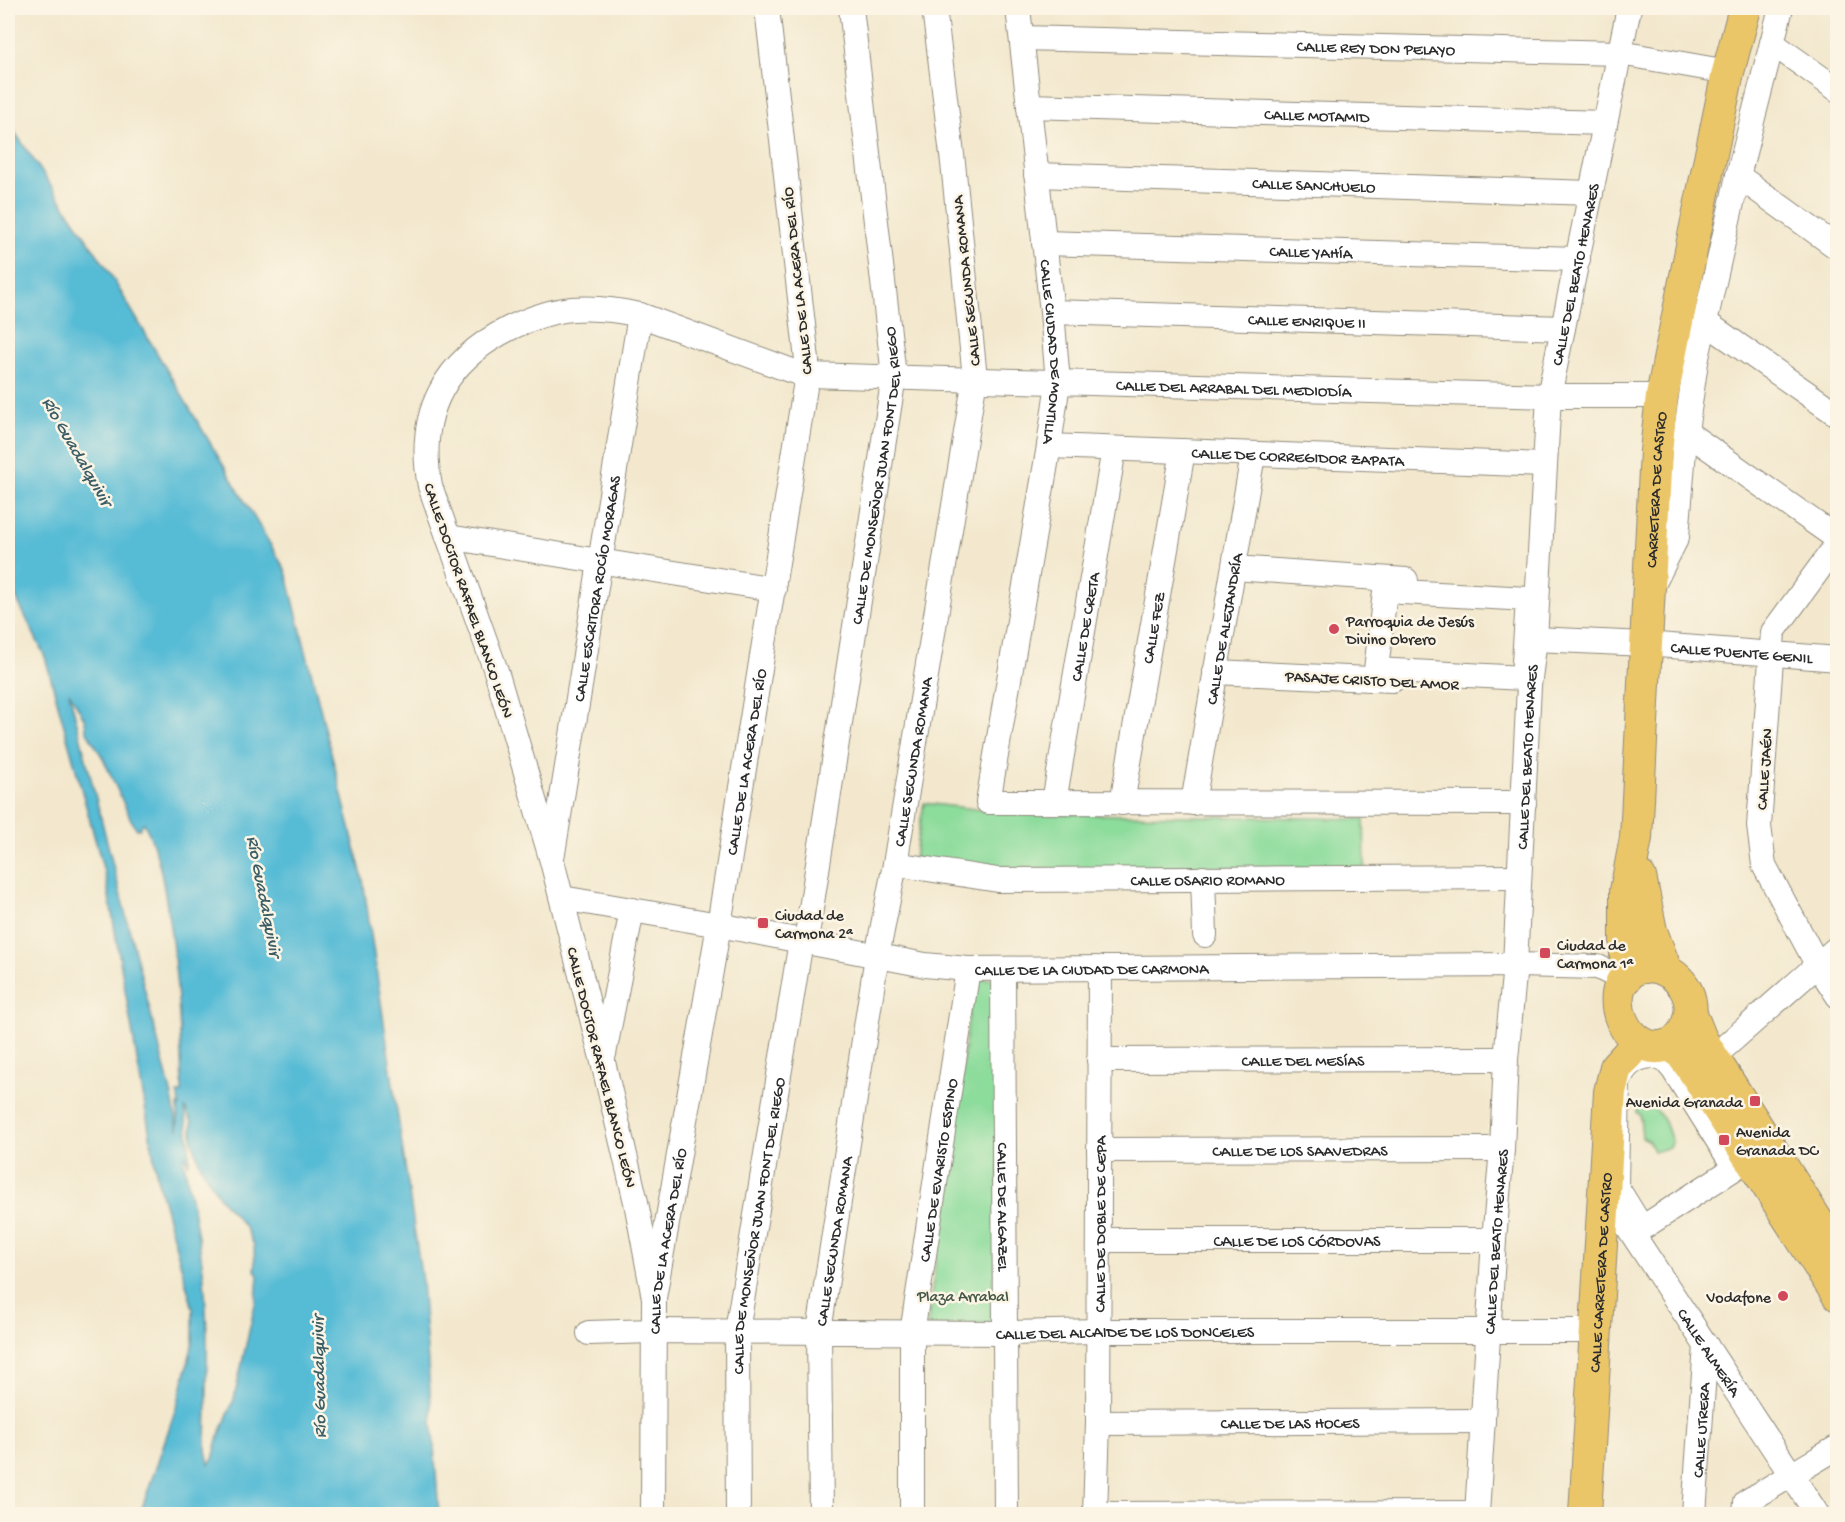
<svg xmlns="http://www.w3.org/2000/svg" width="1845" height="1522" viewBox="0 0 1845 1522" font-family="'Gochi Hand',sans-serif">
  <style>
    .green { fill: #8cdc9b; stroke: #5c8463; stroke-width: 1.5 }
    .water { fill: #56bbd5; stroke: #407380; stroke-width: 1.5; fill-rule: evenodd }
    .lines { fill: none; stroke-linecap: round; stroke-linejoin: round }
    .minor-casing { stroke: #8f8a7c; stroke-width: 26 }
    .major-casing { stroke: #8f8a7c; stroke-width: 34 }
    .minor { stroke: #fff; stroke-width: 24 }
    .major { stroke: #ebc669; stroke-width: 32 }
    .poi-dot { fill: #d1495b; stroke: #fcf5e5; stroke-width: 2 }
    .labels { text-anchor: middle; stroke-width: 5; stroke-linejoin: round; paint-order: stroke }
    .street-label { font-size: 16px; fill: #2b2b2b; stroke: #fcf5e5 }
    .poi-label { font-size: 16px; fill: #2b2b2b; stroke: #fcf5e5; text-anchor: start }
    .park-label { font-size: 16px; fill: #435747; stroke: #fcf5e5 }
    .water-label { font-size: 18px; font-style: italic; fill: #3a5d66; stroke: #fcf5e5 }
  </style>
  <rect width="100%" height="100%" fill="#fcf5e5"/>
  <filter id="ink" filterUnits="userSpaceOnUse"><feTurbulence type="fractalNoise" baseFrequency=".0167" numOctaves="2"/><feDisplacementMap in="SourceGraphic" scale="12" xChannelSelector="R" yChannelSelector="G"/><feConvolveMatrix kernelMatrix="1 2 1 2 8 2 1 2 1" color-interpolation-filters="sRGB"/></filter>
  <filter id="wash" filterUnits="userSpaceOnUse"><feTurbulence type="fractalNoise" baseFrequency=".008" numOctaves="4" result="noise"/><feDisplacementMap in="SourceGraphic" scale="24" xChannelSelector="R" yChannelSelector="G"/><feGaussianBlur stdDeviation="1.35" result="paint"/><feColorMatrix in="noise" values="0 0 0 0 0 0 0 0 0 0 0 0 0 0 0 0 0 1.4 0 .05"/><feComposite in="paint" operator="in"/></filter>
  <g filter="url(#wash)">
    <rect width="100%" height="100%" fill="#f3e8ce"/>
    <g class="green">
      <path d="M924,803L1009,813L1364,819L1365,868L998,870L914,858Z"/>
      <path d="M974,977L1004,981L995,1327H927Z"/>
      <path d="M1642,1104L1652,1105L1665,1121L1672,1142L1670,1147L1658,1151H1653L1648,1140L1642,1137L1640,1115L1637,1113V1109Z"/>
    </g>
    <path class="water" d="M8,122L106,267L286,571L363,880L422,1281L439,1514H140L178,1402L193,1343V1309L158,1182L106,879L45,657L8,581ZM69,692L85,720L86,730L103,758L131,820L137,829H140L142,824L144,823C160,854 164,886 169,920C178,978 181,1035 182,1093H177L180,1106L178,1105V1130L172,1097ZM185,1108L192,1122V1141L201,1167L220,1198L245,1227L254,1245L255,1270L258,1275L256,1300L234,1399L218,1439L213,1459L209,1464L206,1450C207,1394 209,1336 204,1279C200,1239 191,1201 184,1161L185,1154L188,1163C192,1154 186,1120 185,1108Z"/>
  </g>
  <g filter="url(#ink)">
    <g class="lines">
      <g class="minor-casing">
        <g id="minor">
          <path id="s1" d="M1018,8L1052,312L1058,382L1049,446L988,802L1524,803"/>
          <path id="s2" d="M1022,38L1620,53L1728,72"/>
          <path d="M1772,43L1838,90"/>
          <path id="s3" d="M1029,106L1605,123"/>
          <path id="s4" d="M1036,175L1591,193"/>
          <path d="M1738,176L1838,248"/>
          <path id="s5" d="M1044,243L1578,259"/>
          <path id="s6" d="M1052,312L1563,328"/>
          <path d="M1705,322L1838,415"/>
          <path d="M1686,432L1838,539"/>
          <path id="s7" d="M1049,446L1545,465"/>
          <path d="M448,537L774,589"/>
          <path d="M1838,543L1773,632L1759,826L1764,865L1817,964L1838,996"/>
          <path d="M1234,568L1406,580"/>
          <path d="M1652,587L1677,537L1685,438L1696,362L1738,176L1781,8"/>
          <path d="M1385,591L1528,599L1523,678L1376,670Z"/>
          <path id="s8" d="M1535,639L1645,644L1838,659"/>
          <path d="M1215,672L1393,680"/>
          <path id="s9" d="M1054,802L1114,449"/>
          <path id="s10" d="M1122,803L1183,451"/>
          <path id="s11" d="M1193,803L1253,455"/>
          <path id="s12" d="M553,853L640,315"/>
          <path id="s13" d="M895,864L998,880L1519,877"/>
          <path d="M1203,878L1205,935"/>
          <path id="s14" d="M562,898L719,925L925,965L968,969L1515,965L1598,967L1624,980"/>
          <path id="s15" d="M806,941L894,376L851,8"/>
          <path id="s16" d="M1003,970L1006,1514"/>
          <path d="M1720,1051L1838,947"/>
          <path d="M604,1054L632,910"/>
          <path d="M1653,1056L1665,1060L1673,1069L1735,1168L1642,1228L1616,1186L1618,1083C1624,1065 1635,1057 1653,1056Z"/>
          <path id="s17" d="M1099,1060L1506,1059"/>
          <path id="s18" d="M1099,1150L1502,1149"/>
          <path id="s19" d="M1622,1218L1817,1514"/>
          <path id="s20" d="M1099,1240H1494"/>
          <path id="s21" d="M654,1298L636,1202L603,1062L552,861L496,671L430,486C416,414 444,361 510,328C529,319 550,311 572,309C595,307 618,310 640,315L792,371L807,375L1549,396H1662"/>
          <path id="s22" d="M589,1333L652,1331L1004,1333L1098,1331H1596"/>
          <path id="s23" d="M1098,1423L1483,1421"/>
          <path id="s24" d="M653,1514L654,1298L719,925L807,375V360L767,8"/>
          <path id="s25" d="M738,1514L737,1331L801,941"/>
          <path id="s26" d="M821,1514L819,1331L877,956L895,864L975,378L953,163L934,8"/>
          <path id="s27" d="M912,1514V1333L968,969"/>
          <path id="s28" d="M1095,1514L1098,1423L1100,970"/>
          <path d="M1095,1514L1477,1513"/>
          <path id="s29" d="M1477,1514L1494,1240L1502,1149L1506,1059L1515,965L1529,686L1535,639L1549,396L1629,8"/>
          <path id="s30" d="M1694,1514L1706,1345"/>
          <path d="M1745,1514L1746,1502L1838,1447"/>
        </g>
      </g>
      <g class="major-casing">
        <g id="major">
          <path d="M1640,877L1651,931L1665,968"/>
          <path d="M1652,966C1679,971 1699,997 1687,1025C1683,1035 1675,1044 1665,1046C1627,1056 1601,996 1630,972C1636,967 1645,967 1652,966Z"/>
          <path id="s31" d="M1626,978V891L1636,838L1656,451L1662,396L1694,236L1728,72L1745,8"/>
          <path d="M1691,1014L1701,1039L1838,1254"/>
          <path d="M1671,1045L1680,1052L1692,1068L1838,1295"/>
          <path id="s32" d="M1585,1514L1610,1092L1616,1067L1639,1042"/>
        </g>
      </g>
      <use href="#minor" class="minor"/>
      <use href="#major" class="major"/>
    </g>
  </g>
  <g class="poi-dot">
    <circle cx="1334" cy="629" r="6"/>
    <rect x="757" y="917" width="12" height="12" rx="3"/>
    <rect x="1539" y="947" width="12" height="12" rx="3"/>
    <rect x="1749" y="1095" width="12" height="12" rx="3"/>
    <rect x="1718" y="1134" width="12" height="12" rx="3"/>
    <circle cx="1783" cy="1296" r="6"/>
  </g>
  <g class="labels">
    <g class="street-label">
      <text dy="6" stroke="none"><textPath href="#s2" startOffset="354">CALLE REY DON PELAYO</textPath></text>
      <text dy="6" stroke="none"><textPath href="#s3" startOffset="288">CALLE MOTAMID</textPath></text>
      <text dy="6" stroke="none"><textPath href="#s4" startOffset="278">CALLE SANCHUELO</textPath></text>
      <text dy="6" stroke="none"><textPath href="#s5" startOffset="267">CALLE YAHÍA</textPath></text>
      <text dy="6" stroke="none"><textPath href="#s29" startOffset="1245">CALLE DEL BEATO HENARES</textPath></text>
      <text transform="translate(796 281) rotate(-96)" y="6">CALLE DE LA ACERA DEL RÍO</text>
      <text transform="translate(965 281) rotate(-96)" y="6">CALLE SECUNDA ROMANA</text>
      <text dy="6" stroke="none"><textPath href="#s6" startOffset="255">CALLE ENRIQUE II</textPath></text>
      <text dy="6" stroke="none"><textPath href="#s1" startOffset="346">CALLE CIUDAD DE MONTILLA</textPath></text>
      <text dy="6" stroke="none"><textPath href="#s21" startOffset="1774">CALLE DEL ARRABAL DEL MEDIODÍA</textPath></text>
      <text dy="6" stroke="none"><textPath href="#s7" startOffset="249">CALLE DE CORREGIDOR ZAPATA</textPath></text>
      <text dy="6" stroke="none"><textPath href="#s15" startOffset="471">CALLE DE MONSEÑOR JUAN FONT DEL RIEGO</textPath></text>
      <text dy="6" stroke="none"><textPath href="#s31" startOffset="490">CARRETERA DE CASTRO</textPath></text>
      <text dy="6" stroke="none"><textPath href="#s12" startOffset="268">CALLE ESCRITORA ROCÍO MORAGAS</textPath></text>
      <text transform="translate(470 600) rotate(71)" y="6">CALLE DOCTOR RAFAEL BLANCO LEÓN</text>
      <text dy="6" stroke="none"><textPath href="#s9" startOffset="178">CALLE DE CRETA</textPath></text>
      <text dy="6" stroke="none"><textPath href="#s10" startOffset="178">CALLE FEZ</textPath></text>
      <text dy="6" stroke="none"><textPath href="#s11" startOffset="177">CALLE DE ALEJANDRÍA</textPath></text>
      <text dy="6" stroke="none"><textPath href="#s8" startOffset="207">CALLE PUENTE GENIL</textPath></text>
      <text transform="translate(1372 679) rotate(3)" y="6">PASAJE CRISTO DEL AMOR</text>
      <text dy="6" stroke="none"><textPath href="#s29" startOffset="759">CALLE DEL BEATO HENARES</textPath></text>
      <text dy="6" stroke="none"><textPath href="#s24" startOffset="760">CALLE DE LA ACERA DEL RÍO</textPath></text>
      <text dy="6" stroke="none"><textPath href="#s26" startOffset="760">CALLE SECUNDA ROMANA</textPath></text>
      <text transform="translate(1763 769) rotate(-86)" y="6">CALLE JAÉN</text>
      <text dy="6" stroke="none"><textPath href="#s13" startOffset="314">CALLE OSARIO ROMANO</textPath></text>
      <text dy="6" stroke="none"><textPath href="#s14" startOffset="536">CALLE DE LA CIUDAD DE CARMONA</textPath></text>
      <text dy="6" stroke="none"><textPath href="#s17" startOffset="204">CALLE DEL MESÍAS</textPath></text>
      <text transform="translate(603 1067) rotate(76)" y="6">CALLE DOCTOR RAFAEL BLANCO LEÓN</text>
      <text dy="6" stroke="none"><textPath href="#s18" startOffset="201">CALLE DE LOS SAAVEDRAS</textPath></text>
      <text dy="6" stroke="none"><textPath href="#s27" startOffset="346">CALLE DE EVARISTO ESPINO</textPath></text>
      <text dy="6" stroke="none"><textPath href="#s16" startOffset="237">CALLE DE ALGAZEL</textPath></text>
      <text dy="6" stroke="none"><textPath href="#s28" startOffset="290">CALLE DE DOBLE DE CEPA</textPath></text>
      <text dy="6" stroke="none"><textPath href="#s25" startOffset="290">CALLE DE MONSEÑOR JUAN FONT DEL RIEGO</textPath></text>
      <text dy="6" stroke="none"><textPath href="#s20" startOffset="198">CALLE DE LOS CÓRDOVAS</textPath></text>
      <text dy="6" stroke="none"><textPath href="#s24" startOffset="274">CALLE DE LA ACERA DEL RÍO</textPath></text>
      <text dy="6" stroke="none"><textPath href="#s26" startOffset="274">CALLE SECUNDA ROMANA</textPath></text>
      <text dy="6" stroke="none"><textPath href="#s29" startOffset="273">CALLE DEL BEATO HENARES</textPath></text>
      <text dy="6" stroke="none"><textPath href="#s32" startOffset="242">CALLE CARRETERA DE CASTRO</textPath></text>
      <text dy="6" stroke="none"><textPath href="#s22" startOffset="536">CALLE DEL ALCAIDE DE LOS DONCELES</textPath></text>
      <text dy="6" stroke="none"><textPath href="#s19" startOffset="160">CALLE ALMERÍA</textPath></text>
      <text dy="6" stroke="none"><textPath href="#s23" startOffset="192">CALLE DE LAS HOCES</textPath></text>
      <text dy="6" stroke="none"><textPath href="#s30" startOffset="84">CALLE UTRERA</textPath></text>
    </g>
    <g class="poi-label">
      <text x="1346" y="626">Parroquia de Jesús<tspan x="1346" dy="18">Divino Obrero</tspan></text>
      <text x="775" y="920">Ciudad de<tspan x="775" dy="18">Carmona 2ª</tspan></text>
      <text x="1557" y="950">Ciudad de<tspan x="1557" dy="18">Carmona 1ª</tspan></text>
      <text x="1743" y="1107" text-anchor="end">Avenida Granada</text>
      <text x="1736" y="1137">Avenida<tspan x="1736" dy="18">Granada DC</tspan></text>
      <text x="1771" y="1302" text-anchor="end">Vodafone</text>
    </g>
    <g class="park-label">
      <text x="963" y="1301">Plaza Arrabal</text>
    </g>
    <g class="water-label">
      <text transform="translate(78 451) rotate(60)" y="6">Río Guadalquivir</text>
      <text transform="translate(265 896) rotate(79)" y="6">Río Guadalquivir</text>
      <text transform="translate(318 1377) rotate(-91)" y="6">Río Guadalquivir</text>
    </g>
  </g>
  <rect width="1845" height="1522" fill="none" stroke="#fcf5e5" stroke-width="30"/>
</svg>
